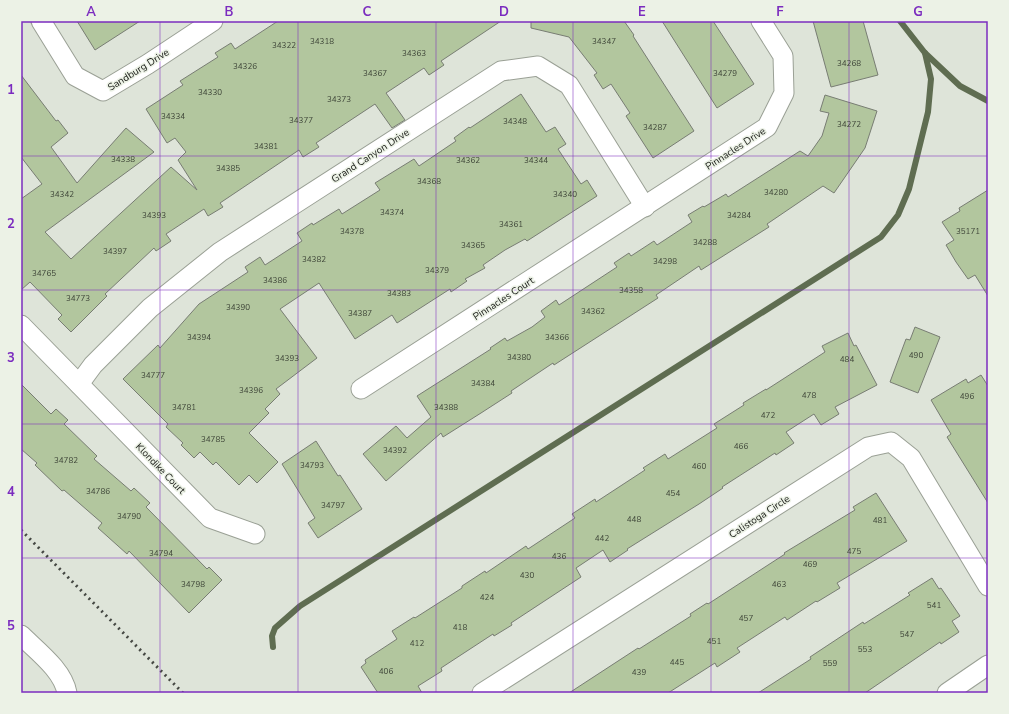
<svg xmlns="http://www.w3.org/2000/svg" width="1009" height="714" viewBox="0 0 1009 714" font-family="'Nunito Sans',sans-serif">
  <style>
    .lines { fill: none; stroke-linecap: round; stroke-linejoin: round }
    .stream { stroke: #5f6d51; stroke-width: 6 }
    .building { fill: #b2c69e; stroke: #787d73 }
    .minor-casing { stroke: #9aa095; stroke-width: 21 }
    .minor { stroke: #fff; stroke-width: 19 }
    .rail { stroke: #454843; stroke-width: 3; stroke-dasharray: 2 4; stroke-linecap: butt }
    .grid { fill: none; stroke: #7b2cbf; stroke-width: 1; stroke-opacity: 0.55 }
    .labels { text-anchor: middle; stroke-width: 3; stroke-linejoin: round; paint-order: stroke }
    .number-label { font-size: 8px; fill: #3e4538 }
    .street-label { font-size: 10px; fill: #181a16; stroke: #ecf2e6 }
    .neatline { fill: none; stroke: #7b2cbf; stroke-width: 1.5 }
    .grid-label { font-size: 13px; text-anchor: middle; font-weight: bold; fill: #7b2cbf }
  </style>
  <rect width="100%" height="100%" fill="#dee4d9"/>
  <g class="lines">
    <g class="stream">
      <path d="M900,21L925,53L960,86L988,101"/>
      <path d="M273,647L272,636L275,628L300,606L881,237L898,215L909,189L928,112L931,79L925,53"/>
    </g>
  </g>
  <g class="building">
    <path d="M77,21H140L95,50Z"/>
    <path d="M278,21H501L441,61L444,65L429,75L424,68L386,93L405,120L392,128L375,104L316,143L319,147L303,157L299,150L220,203L223,207L208,216L204,209L166,234L171,241L156,251L154,248L105,294L107,296L71,332L58,319L62,315L30,282L21,290V199L42,184L21,157V75L56,121L58,120L68,133L51,147L77,183L126,128L154,152L45,232L71,259L171,167L197,190L178,160L186,152L175,138L167,143L146,109L183,85L180,81L218,57L215,53L231,43L235,49Z"/>
    <path d="M531,21H624L634,35L633,36L694,131L653,158L626,116L630,113L611,84L603,89L594,75L597,73L569,37L531,28Z"/>
    <path d="M662,21H713L754,84L717,108Z"/>
    <path d="M813,21H863L878,75L831,87Z"/>
    <path d="M521,94L546,132L555,127L566,144L558,149L581,184L587,180L597,196L527,241L525,239L505,250L483,265L485,268L465,279L467,281L451,292L450,289L397,323L392,315L355,339L319,283L280,309L317,358L276,389L280,394L265,409L269,413L249,433L278,462L257,483L249,475L239,485L216,462L213,465L200,452L194,458L181,445L183,443L166,427L168,424L123,379L158,345L160,348L199,304L248,272L245,267L260,257L265,265L302,241L297,233L312,223L313,225L339,209L342,214L380,190L375,183L414,159L419,166L456,141L454,138L469,127L470,128Z"/>
    <path d="M825,95L877,111L865,148L834,193L823,186L767,224L769,227L701,270L699,266L656,295L658,298L554,365L553,363L511,391L512,393L481,413L443,437L441,433L386,481L363,454L396,426L407,438L431,417L417,396L491,349L490,348L505,338L507,341L532,327L545,317L541,311L556,300L559,305L617,267L614,263L629,253L631,256L654,241L657,245L692,222L688,215L703,206L704,207L726,194L728,197L800,151L808,156L822,136L829,113L820,111Z"/>
    <path d="M988,190V296L975,275L968,279L956,262L946,245L954,240L942,222L960,211L959,208Z"/>
    <path d="M915,327L940,337L918,393L890,382L906,339L910,340Z"/>
    <path d="M848,333L854,346L856,345L877,385L835,407L839,414L821,425L814,414L786,432L794,443L776,455L775,453L722,487L723,488L699,504L627,549L628,550L610,562L603,550L576,568L581,577L511,623L512,625L494,636L493,634L441,668L442,671L418,686L422,693H378L361,667L366,663L365,660L397,639L392,631L414,617L415,618L462,588V586L485,571L486,573L526,546L528,549L575,518L572,514L595,499L596,502L645,470L643,468L665,454L668,459L717,428L714,424L744,405L743,403L766,389V390L825,352L822,346Z"/>
    <path d="M981,375L988,386V503L947,437L951,434L931,400L966,379L968,383Z"/>
    <path d="M21,384L51,414L56,409L68,420L64,424L97,456L94,459L131,491L134,488L150,503L146,507L207,569L209,567L222,580L189,613L129,551L127,554L98,528L102,523L64,490L62,491L35,465L37,463L21,449Z"/>
    <path d="M316,441L338,476L340,475L362,509L318,538L308,523L315,518L282,464Z"/>
    <path d="M876,493L907,541L837,583L840,588L817,602L816,601L787,620L785,617L737,648L740,652L717,667L715,663L668,693H569L638,648L639,649L691,616L690,614L707,603L708,604L785,554L784,553L855,510L853,507Z"/>
    <path d="M932,578L939,589L941,588L960,616L952,621L959,632L941,644L940,642L865,693H758L811,659L810,657L863,622L864,624L910,595L908,593Z"/>
  </g>
  <g class="lines">
    <g class="minor-casing">
      <g id="minor">
        <path d="M41,21L75,76L103,91L148,64L213,21"/>
        <path d="M21,325L210,518L255,534"/>
        <path d="M79,384L93,365L150,308L220,252L501,71L538,66L569,85L645,207"/>
        <path d="M361,389L767,127L784,93L783,56L761,21"/>
        <path d="M21,635C37,651 63,670 67,693"/>
        <path d="M482,693L868,447L891,442L911,458L988,586"/>
        <path d="M947,693L988,665"/>
      </g>
    </g>
    <use href="#minor" class="minor"/>
    <path class="rail" d="M21,530L183,693"/>
  </g>
  <path class="grid" d="M160,21V693M298,21V693M436,21V693M573,21V693M711,21V693M849,21V693M21,156H988M21,290H988M21,424H988M21,558H988"/>
  <g class="labels">
    <g class="number-label">
      <text x="322" y="44">34318</text>
      <text x="604" y="44">34347</text>
      <text x="284" y="48">34322</text>
      <text x="414" y="56">34363</text>
      <text x="849" y="66">34268</text>
      <text x="245" y="69">34326</text>
      <text x="375" y="76">34367</text>
      <text x="725" y="76">34279</text>
      <text x="210" y="95">34330</text>
      <text x="339" y="102">34373</text>
      <text x="173" y="119">34334</text>
      <text x="301" y="123">34377</text>
      <text x="515" y="124">34348</text>
      <text x="849" y="127">34272</text>
      <text x="655" y="130">34287</text>
      <text x="266" y="149">34381</text>
      <text x="123" y="162">34338</text>
      <text x="468" y="163">34362</text>
      <text x="536" y="163">34344</text>
      <text x="228" y="171">34385</text>
      <text x="429" y="184">34368</text>
      <text x="776" y="195">34280</text>
      <text x="62" y="197">34342</text>
      <text x="565" y="197">34340</text>
      <text x="392" y="215">34374</text>
      <text x="154" y="218">34393</text>
      <text x="739" y="218">34284</text>
      <text x="511" y="227">34361</text>
      <text x="352" y="234">34378</text>
      <text x="968" y="234">35171</text>
      <text x="705" y="245">34288</text>
      <text x="473" y="248">34365</text>
      <text x="115" y="254">34397</text>
      <text x="314" y="262">34382</text>
      <text x="665" y="264">34298</text>
      <text x="437" y="273">34379</text>
      <text x="44" y="276">34765</text>
      <text x="275" y="283">34386</text>
      <text x="631" y="293">34358</text>
      <text x="399" y="296">34383</text>
      <text x="78" y="301">34773</text>
      <text x="238" y="310">34390</text>
      <text x="593" y="314">34362</text>
      <text x="360" y="316">34387</text>
      <text x="199" y="340">34394</text>
      <text x="557" y="340">34366</text>
      <text x="916" y="358">490</text>
      <text x="519" y="360">34380</text>
      <text x="287" y="361">34393</text>
      <text x="847" y="362">484</text>
      <text x="153" y="378">34777</text>
      <text x="483" y="386">34384</text>
      <text x="251" y="393">34396</text>
      <text x="809" y="398">478</text>
      <text x="967" y="399">496</text>
      <text x="184" y="410">34781</text>
      <text x="446" y="410">34388</text>
      <text x="768" y="418">472</text>
      <text x="213" y="442">34785</text>
      <text x="741" y="449">466</text>
      <text x="395" y="453">34392</text>
      <text x="66" y="463">34782</text>
      <text x="312" y="468">34793</text>
      <text x="699" y="469">460</text>
      <text x="98" y="494">34786</text>
      <text x="673" y="496">454</text>
      <text x="333" y="508">34797</text>
      <text x="129" y="519">34790</text>
      <text x="634" y="522">448</text>
      <text x="880" y="523">481</text>
      <text x="602" y="541">442</text>
      <text x="854" y="554">475</text>
      <text x="161" y="556">34794</text>
      <text x="559" y="559">436</text>
      <text x="810" y="567">469</text>
      <text x="527" y="578">430</text>
      <text x="193" y="587">34798</text>
      <text x="779" y="587">463</text>
      <text x="487" y="600">424</text>
      <text x="934" y="608">541</text>
      <text x="746" y="621">457</text>
      <text x="460" y="630">418</text>
      <text x="907" y="637">547</text>
      <text x="714" y="644">451</text>
      <text x="417" y="646">412</text>
      <text x="865" y="652">553</text>
      <text x="677" y="665">445</text>
      <text x="830" y="666">559</text>
      <text x="386" y="674">406</text>
      <text x="639" y="675">439</text>
    </g>
    <g class="street-label">
      <text transform="translate(138 69) rotate(-32)" y="4">Sandburg Drive</text>
      <text transform="translate(735 148) rotate(-33)" y="4">Pinnacles Drive</text>
      <text transform="translate(370 155) rotate(-33)" y="4">Grand Canyon Drive</text>
      <text transform="translate(503 298) rotate(-33)" y="4">Pinnacles Court</text>
      <text transform="translate(161 468) rotate(46)" y="4">Klondike Court</text>
      <text transform="translate(759 516) rotate(-33)" y="4">Calistoga Circle</text>
    </g>
  </g>
  <rect width="1009" height="714" fill="none" stroke="#ecf2e6" stroke-width="44"/>
  <rect x="22" y="22" width="965" height="670" class="neatline"/>
  <g class="grid-label">
    <text x="91" y="16">A</text>
    <text x="229" y="16">B</text>
    <text x="367" y="16">C</text>
    <text x="504" y="16">D</text>
    <text x="642" y="16">E</text>
    <text x="780" y="16">F</text>
    <text x="918" y="16">G</text>
    <text x="11" y="94">1</text>
    <text x="11" y="228">2</text>
    <text x="11" y="362">3</text>
    <text x="11" y="496">4</text>
    <text x="11" y="630">5</text>
  </g>
</svg>
